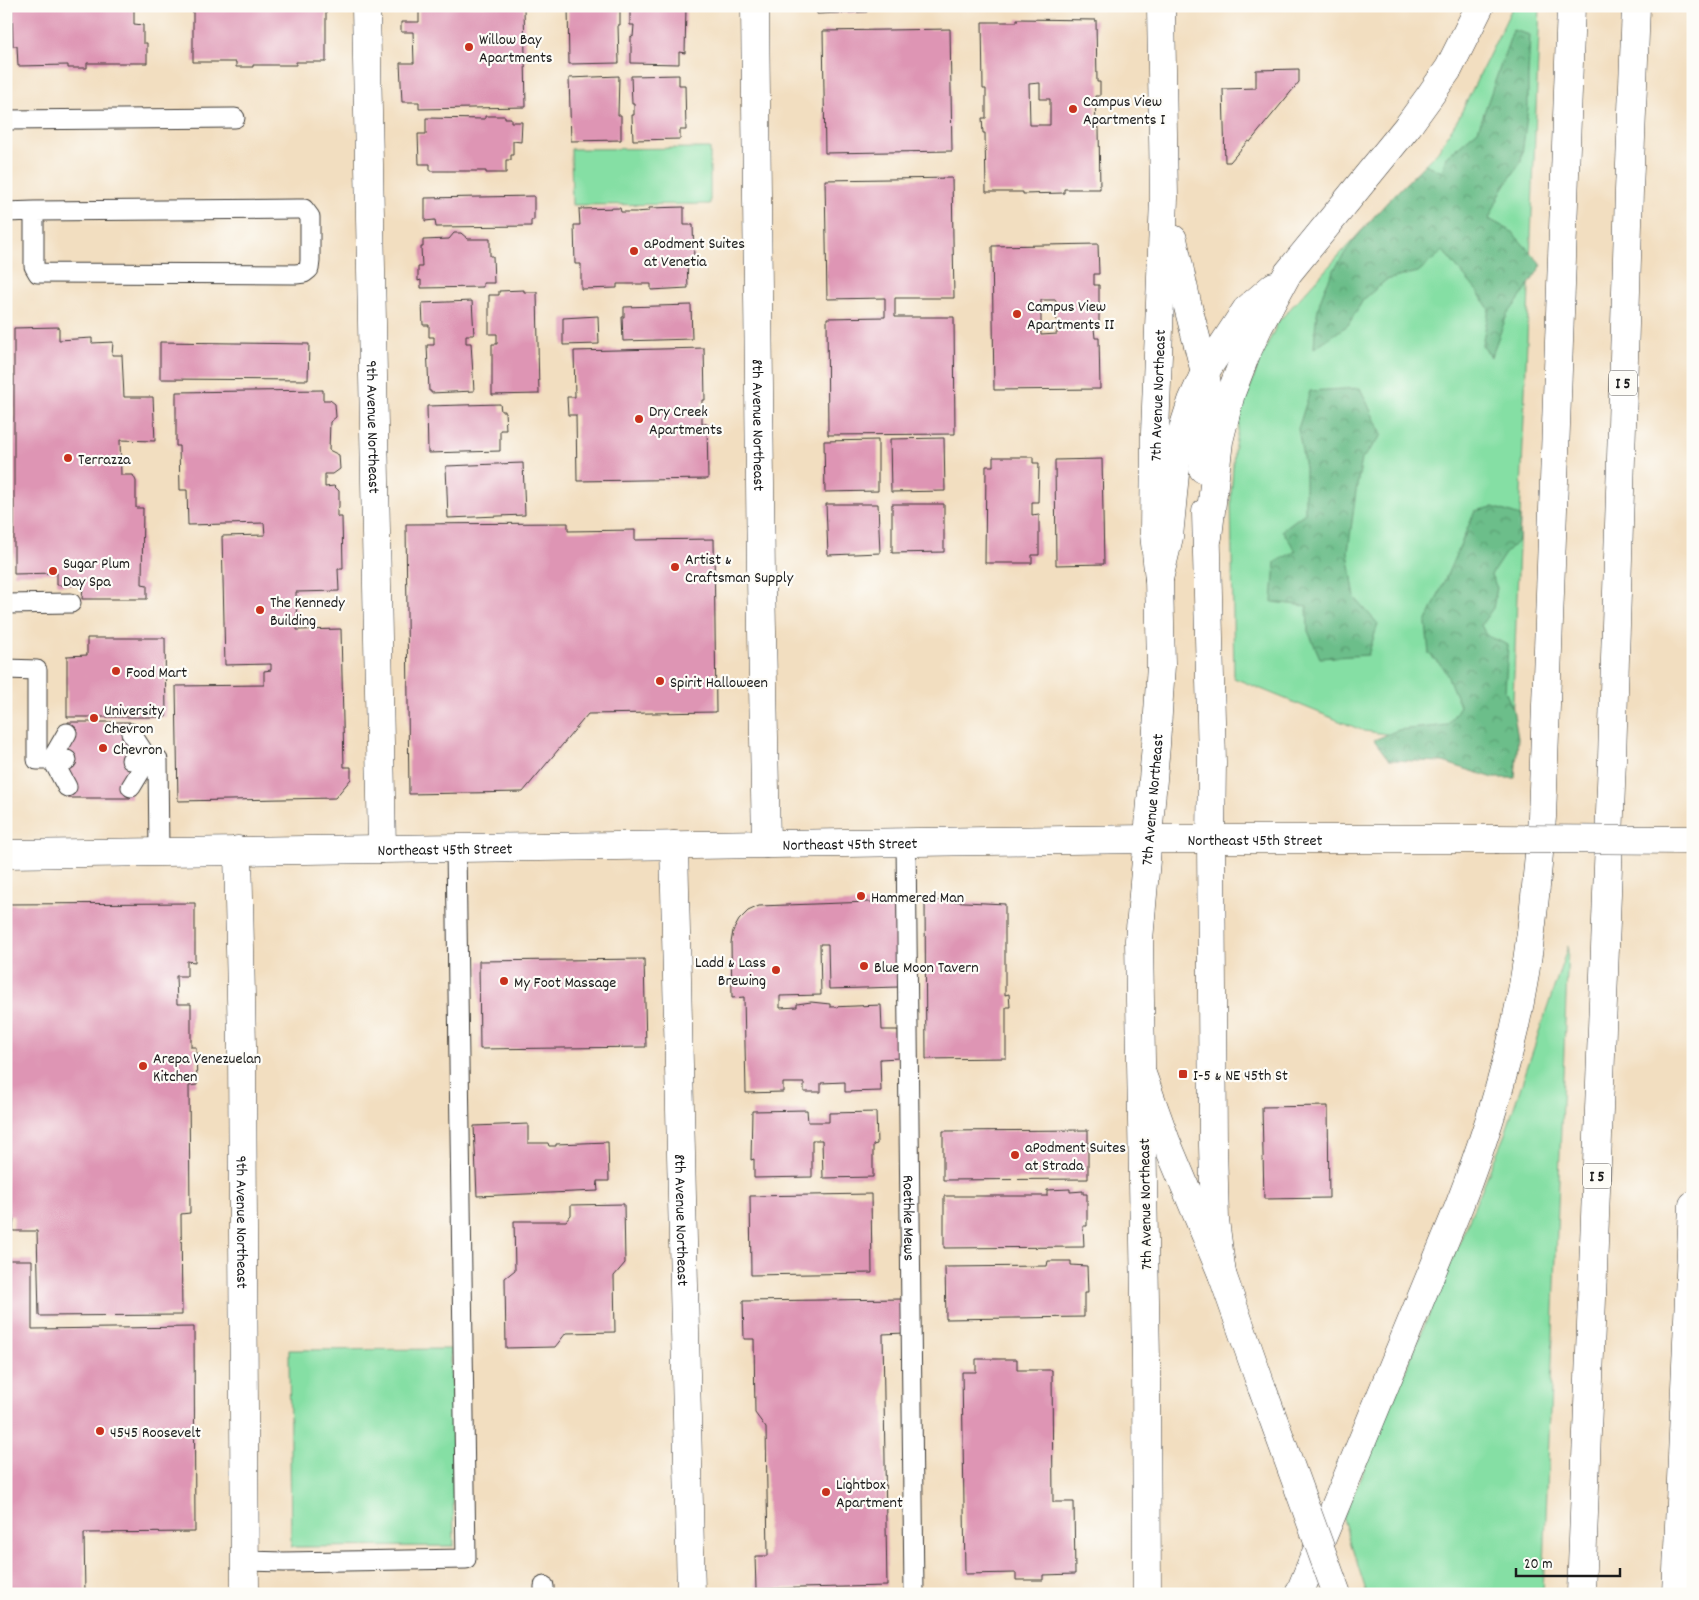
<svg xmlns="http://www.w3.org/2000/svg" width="1699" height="1600" viewBox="0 0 1699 1600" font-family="Dekko,sans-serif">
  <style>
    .grass { fill: #85dfa4; stroke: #507e60 }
    .forest { fill: url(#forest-crowns); stroke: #446d53 }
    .building { fill: #de95b4; fill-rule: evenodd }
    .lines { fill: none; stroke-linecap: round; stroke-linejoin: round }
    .service-casing { stroke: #3c3935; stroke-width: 21 }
    .minor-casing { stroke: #3c3935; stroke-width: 29 }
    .secondary-casing { stroke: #3c3935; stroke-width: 29 }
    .motorway-casing { stroke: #3c3935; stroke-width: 29 }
    .service { stroke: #fff; stroke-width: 19 }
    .minor { stroke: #fff; stroke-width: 28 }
    .secondary { stroke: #fff; stroke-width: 28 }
    .motorway { stroke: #fff; stroke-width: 28 }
    .secondary-bridge-casing { stroke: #3c3935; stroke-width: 29; stroke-linecap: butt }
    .motorway-bridge-casing { stroke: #3c3935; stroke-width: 29; stroke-linecap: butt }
    .secondary-bridge { stroke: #fff; stroke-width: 28 }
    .motorway-bridge { stroke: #fff; stroke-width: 28 }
    .poi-dot { fill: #c8321e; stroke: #fdfcf7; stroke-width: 2 }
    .labels { text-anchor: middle; stroke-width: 4.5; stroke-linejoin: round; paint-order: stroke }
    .shield { fill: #fdfcf7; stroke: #605f5e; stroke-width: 1 }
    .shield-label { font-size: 15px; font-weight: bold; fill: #1c1c1c }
    .poi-label { font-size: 16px; fill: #1c1c1c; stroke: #fdfcf7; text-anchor: start }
    .street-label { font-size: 16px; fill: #1c1c1c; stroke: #fdfcf7 }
  </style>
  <defs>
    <pattern id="forest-crowns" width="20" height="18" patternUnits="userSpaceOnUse" patternTransform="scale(1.25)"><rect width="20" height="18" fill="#6cbe8a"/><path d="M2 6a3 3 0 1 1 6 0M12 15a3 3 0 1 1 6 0" fill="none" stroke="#589a70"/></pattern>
  </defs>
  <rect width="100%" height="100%" fill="#fdfcf7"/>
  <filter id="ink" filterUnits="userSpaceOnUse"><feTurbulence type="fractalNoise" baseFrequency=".02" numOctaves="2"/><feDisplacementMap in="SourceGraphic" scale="10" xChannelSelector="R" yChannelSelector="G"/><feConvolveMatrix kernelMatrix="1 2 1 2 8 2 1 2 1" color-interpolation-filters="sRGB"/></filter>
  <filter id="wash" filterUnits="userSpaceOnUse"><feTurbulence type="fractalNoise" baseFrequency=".0096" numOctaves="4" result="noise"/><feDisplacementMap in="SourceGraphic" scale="20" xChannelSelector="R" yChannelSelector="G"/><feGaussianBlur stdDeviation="1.12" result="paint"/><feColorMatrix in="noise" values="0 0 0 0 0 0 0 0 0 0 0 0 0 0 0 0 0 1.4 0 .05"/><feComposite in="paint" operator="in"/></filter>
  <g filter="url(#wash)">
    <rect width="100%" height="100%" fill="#f2dec0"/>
    <g class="grass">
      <path d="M1513,6H1540L1511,751L1364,731L1234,678L1231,498L1234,450L1241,413L1259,363L1278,322L1396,193L1438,151L1459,117Z"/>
      <path d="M710,148V204L572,205L571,149Z"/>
      <path d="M1568,946L1543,1594H1367L1343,1519L1505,1134Z"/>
      <path d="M451,1349L454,1546L291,1547L289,1350Z"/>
    </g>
    <g class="forest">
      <path d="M1513,30L1530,35L1528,76V108L1521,162L1502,190L1489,219L1511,231L1542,265L1518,301L1507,315L1491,357L1482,345L1489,309L1477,291L1443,251L1418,272L1386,280L1363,300L1348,325L1314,348C1315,335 1315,321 1318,309C1330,256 1387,202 1425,164L1442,172L1446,157L1478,130Z"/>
      <path d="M1360,388L1382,435L1362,459L1356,491L1348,552L1355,598L1378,624L1368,655L1320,658L1308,631L1307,606L1272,602L1275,562L1296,551L1282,530L1305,513V468L1298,429L1310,391Z"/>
      <path d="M1493,507L1520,516L1519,540L1504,555L1491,575L1497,588L1493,608L1481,625L1486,635L1508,645L1505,691L1513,709L1518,738L1515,778H1494L1443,762L1389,760L1374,740L1398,730L1448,725L1460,706L1444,668L1429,654L1426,623L1475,511Z"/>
    </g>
    <g id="blocks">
      <g class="building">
        <path d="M12,6H134V24L143,25V43H147V63H87V68H68V65L18,66L17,46H13Z"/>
        <path d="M193,6H326V62H296V65H253V67H236V62H193Z"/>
        <path d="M419,6H524L526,107L419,109V102H402L400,63H414L413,32H401V22H419Z"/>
        <path d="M568,6H620V25H618L619,63L569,64Z"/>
        <path d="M630,6L686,7L685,53L679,52V64L631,63V36L633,37L634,25H630Z"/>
        <path d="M816,6H867V12L817,14Z"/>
        <path d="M1017,19L1096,20L1097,82H1100V96H1095L1096,128H1099L1100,189H1064V193L1023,194V192H986L985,133H983L982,118H986V89H983L982,22H1017ZM1040,83V99H1050V125H1030L1029,84Z"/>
        <path d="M950,29L952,151L825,153L823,31Z"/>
        <path d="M1299,69V82L1250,142L1248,141L1230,162H1225L1223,89L1256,88V70Z"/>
        <path d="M679,75V85H685L686,130H680V139L633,140L632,115H634V104H632L631,76Z"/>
        <path d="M619,76L618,115H621V140L571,141L569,78Z"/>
        <path d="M485,116H505V118H511V122H522L521,142L513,141V155H511V160H506V173H486V171H430V164H419L418,134H426V118L485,119Z"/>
        <path d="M952,178L954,298H895V317H954L955,434L828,435L827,318L885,317V298L827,299L825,180Z"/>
        <path d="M534,196V220H531V226L436,227L435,220L425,221V198Z"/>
        <path d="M684,207V225H693L694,260H687L688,288L651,290V284H617V288L581,289V264H575L574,225H580L579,209L620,208L621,212H635L649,211V208Z"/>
        <path d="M454,233H461L468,239H490V256H493L494,283H483V287L421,288V280L418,281V267H422L421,247H423V240L449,239Z"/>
        <path d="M1098,244L1099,274H1094V285H1099V328H1094L1095,338H1099L1100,389L994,390L992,246ZM1041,300H1056L1057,334L1041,335Z"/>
        <path d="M524,290V292H537L539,394L492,395V344H497V334H489V295H499V291Z"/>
        <path d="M472,301L474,335H466V343H471L474,391L431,393V391H429L427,345H434V337H429V325H423L422,303Z"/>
        <path d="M691,305L692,339L623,341L622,317H624V307Z"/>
        <path d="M598,316L599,344L563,345V318Z"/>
        <path d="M59,327V340L92,338V343L113,342L112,355H122L124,397H153L155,441L120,440L121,475H133L136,481V508H143L142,584L147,585V599H82L83,585H57V573L14,574V328Z"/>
        <path d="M160,342L309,344L308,380L160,379Z"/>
        <path d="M704,348L705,400H702V424H707L708,479L577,481L576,415H568L567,397H575L574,351Z"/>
        <path d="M323,390V400H330L335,404L336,417L330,422L329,450L339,455L340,469L333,474H325V487L334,486L339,491V507L337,510V517H342L343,569H338L339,591L296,592L297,630L341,629L344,767H351V779L335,798L178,801L176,686L264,685V671L271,670V664L225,665L222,536L265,535L264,523L188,525L187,490H180L179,446H176V392Z"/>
        <path d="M500,404L501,411H505L506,430H500V451L428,453L427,406Z"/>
        <path d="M944,438L945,491L891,492L890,439Z"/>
        <path d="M878,440V491L825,492L824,441Z"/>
        <path d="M993,457H1033V463H1039L1038,502H1032V515L1039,514V555H1032V563H985L986,466H993Z"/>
        <path d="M1102,459L1104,564L1056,565L1055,460Z"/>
        <path d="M523,463L525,515L448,518L446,466Z"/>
        <path d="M826,504H878L880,553L828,555Z"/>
        <path d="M892,504H944V552L892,553Z"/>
        <path d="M568,523V531L635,530V540L714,539L716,712L588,714L523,792L409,794L406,524Z"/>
        <path d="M87,638H165L166,717H67V656L87,655Z"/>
        <path d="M68,722H130L131,798H68Z"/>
        <path d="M925,900L1005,904V995L1009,994L1010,1007H1006V1058L926,1059Z"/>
        <path d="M897,901L899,987L829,989L828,944H820L821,995L780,996V1008L797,1007V1004L811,1002L830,1004V1007L881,1005L882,1030H898L899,1058L880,1059L881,1091L845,1092V1082L821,1083V1092H804V1083H783V1092L746,1093L744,997L732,998L731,943L733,931L739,920L748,911L759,906Z"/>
        <path d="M195,903V962L187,961V976H176L177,1004H191V1047H196L197,1085L189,1086L190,1213L181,1214L182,1315L39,1316L37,1231H13L14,1216H6V904Z"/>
        <path d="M644,959L646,1047L480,1049L479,961Z"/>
        <path d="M1328,1106L1329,1198L1264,1199L1262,1107Z"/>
        <path d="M807,1110L808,1122H829V1113L876,1112L877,1144L873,1145V1177L823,1178L822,1140H812V1177L754,1178V1159L751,1160L752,1111Z"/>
        <path d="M528,1124V1143H548L549,1146H556V1144L608,1142L609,1181H597L598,1191L477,1196L474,1126Z"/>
        <path d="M1088,1130V1179L943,1180V1131Z"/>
        <path d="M1070,1189V1192L1083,1191V1194H1087V1226H1083L1084,1247L944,1248V1196H1047V1190Z"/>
        <path d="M871,1194L872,1273L751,1275L750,1196Z"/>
        <path d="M624,1204L625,1263L614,1276L615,1332L566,1333L555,1347L506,1348L505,1278L515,1270L514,1221H566L571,1215V1205Z"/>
        <path d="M6,1260H32V1329L194,1327L195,1532L84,1533L85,1594H6Z"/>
        <path d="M1048,1261H1071V1265L1087,1266L1088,1293H1084V1317L946,1319L945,1267L1047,1266Z"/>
        <path d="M903,1299L904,1333L883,1334L887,1586L756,1589L755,1556H768L766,1428L755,1413L754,1339H744L743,1301Z"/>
        <path d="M976,1359H1017V1370H1052L1053,1502H1074L1075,1574L1043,1575V1580H1016V1573L965,1574L962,1372H976Z"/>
      </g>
    </g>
  </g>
  <g filter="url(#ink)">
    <use href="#blocks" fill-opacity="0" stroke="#3c3935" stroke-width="1"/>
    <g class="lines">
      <g class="service-casing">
        <g id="service">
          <path d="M6,120L235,118"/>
          <path d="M6,212L34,211L298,209H304L310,217V261L309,269L304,273L296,274L38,273L34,266V211"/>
          <path d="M6,604L71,603"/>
          <path d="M6,669L37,670V760H67"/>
          <path d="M131,733L148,759"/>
          <path d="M52,759L67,787"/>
          <path d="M52,759L67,733"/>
          <path d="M131,760H158L159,852"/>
          <path d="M131,787L148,759"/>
          <path id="s1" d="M906,842L914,1594"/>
          <path d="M244,1561L284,1562L466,1559L456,848"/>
          <path d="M544,1586V1594"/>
        </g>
      </g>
      <g class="minor-casing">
        <g id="minor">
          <path id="s2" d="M366,6L382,849"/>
          <path id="s3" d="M755,6L761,578L766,844"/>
          <path id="s4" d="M674,845L691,1594"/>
          <path id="s5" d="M238,850L242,1046L245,1594"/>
        </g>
      </g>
      <g class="secondary-casing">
        <g id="secondary">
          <path d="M1173,239L1187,303L1205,372L1208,392V412L1203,469"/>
          <path d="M1206,512L1212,762L1211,839"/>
          <path id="s6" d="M6,854L1147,839H1495"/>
          <path id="s7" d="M1147,1594L1146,1361L1139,940L1156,745L1161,665L1159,579L1154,534L1155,433L1164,198L1161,6"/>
        </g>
      </g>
      <g class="motorway-casing">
        <g id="motorway">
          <path d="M1208,537L1219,441L1231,393L1246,354L1259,326L1288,273L1408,126L1429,97L1449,68L1480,6"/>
          <path d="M1159,579L1169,537L1176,463L1182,432L1192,401L1205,372L1246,310L1274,286"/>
          <path d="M1211,839L1213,1146L1215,1220L1222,1274"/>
          <path d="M1142,1074L1166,1141L1222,1274L1262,1388"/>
          <path d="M1299,1594L1459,1206C1479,1154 1497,1101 1510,1047C1529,972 1536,894 1542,817L1571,6"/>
          <path d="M1581,1594L1612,759L1629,191L1636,6"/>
          <path d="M1676,1594L1693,1205"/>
        </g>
      </g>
      <use href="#service" class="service"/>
      <use href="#minor" class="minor"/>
      <use href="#secondary" class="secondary"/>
      <use href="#motorway" class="motorway"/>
      <g class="secondary-bridge-casing">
        <path id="secondary-bridge" d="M1495,839L1693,840"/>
      </g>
      <g class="motorway-bridge-casing">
        <path id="motorway-bridge" d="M1262,1388L1337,1594"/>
      </g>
      <use href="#secondary-bridge" class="secondary-bridge"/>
      <use href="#motorway-bridge" class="motorway-bridge"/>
    </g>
  </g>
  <g class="poi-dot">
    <circle cx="469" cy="47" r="5"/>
    <circle cx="1073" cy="109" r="5"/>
    <circle cx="634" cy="251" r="5"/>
    <circle cx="1017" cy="314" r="5"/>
    <circle cx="639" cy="419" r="5"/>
    <circle cx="68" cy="458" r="5"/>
    <circle cx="675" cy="567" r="5"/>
    <circle cx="53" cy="571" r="5"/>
    <circle cx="260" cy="610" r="5"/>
    <circle cx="116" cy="671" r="5"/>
    <circle cx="660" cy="681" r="5"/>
    <circle cx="94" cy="718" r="5"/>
    <circle cx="103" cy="748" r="5"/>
    <circle cx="861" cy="896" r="5"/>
    <circle cx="864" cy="966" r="5"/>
    <circle cx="776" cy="970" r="5"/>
    <circle cx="504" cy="981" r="5"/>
    <circle cx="143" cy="1066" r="5"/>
    <rect x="1178" y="1069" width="10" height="10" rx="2.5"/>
    <circle cx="1015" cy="1155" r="5"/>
    <circle cx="100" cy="1431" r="5"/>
    <circle cx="826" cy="1492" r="5"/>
  </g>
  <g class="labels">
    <g class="shield">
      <rect x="1609" y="370.5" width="28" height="25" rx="4"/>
      <rect x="1583" y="1163.5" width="28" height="25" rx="4"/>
    </g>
    <g class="shield-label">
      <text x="1623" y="388">I 5</text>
      <text x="1597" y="1181">I 5</text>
    </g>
    <g class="poi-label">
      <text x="479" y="44">Willow Bay<tspan x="479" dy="18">Apartments</tspan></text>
      <text x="1083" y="106">Campus View<tspan x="1083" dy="18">Apartments I</tspan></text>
      <text x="644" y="248">aPodment Suites<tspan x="644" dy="18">at Venetia</tspan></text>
      <text x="1027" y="311">Campus View<tspan x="1027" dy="18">Apartments II</tspan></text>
      <text x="649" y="416">Dry Creek<tspan x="649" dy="18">Apartments</tspan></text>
      <text x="78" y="464">Terrazza</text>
      <text x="685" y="564">Artist &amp;<tspan x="685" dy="18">Craftsman Supply</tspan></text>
      <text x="63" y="568">Sugar Plum<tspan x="63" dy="18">Day Spa</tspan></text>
      <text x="270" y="607">The Kennedy<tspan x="270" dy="18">Building</tspan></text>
      <text x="126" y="677">Food Mart</text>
      <text x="670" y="687">Spirit Halloween</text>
      <text x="104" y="715">University<tspan x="104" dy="18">Chevron</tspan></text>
      <text x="113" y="754">Chevron</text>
      <text x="871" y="902">Hammered Man</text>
      <text x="766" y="967" text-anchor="end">Ladd &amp; Lass<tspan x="766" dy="18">Brewing</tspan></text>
      <text x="874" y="972">Blue Moon Tavern</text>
      <text x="514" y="987">My Foot Massage</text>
      <text x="153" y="1063">Arepa Venezuelan<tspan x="153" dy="18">Kitchen</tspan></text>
      <text x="1193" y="1080">I-5 &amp; NE 45th St</text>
      <text x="1025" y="1152">aPodment Suites<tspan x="1025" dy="18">at Strada</tspan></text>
      <text x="110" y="1437">4545 Roosevelt</text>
      <text x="836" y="1489">Lightbox<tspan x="836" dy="18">Apartment</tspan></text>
    </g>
    <g class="street-label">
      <text dy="6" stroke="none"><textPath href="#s7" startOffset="1200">7th Avenue Northeast</textPath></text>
      <text dy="6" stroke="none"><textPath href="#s3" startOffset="419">8th Avenue Northeast</textPath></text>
      <text dy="6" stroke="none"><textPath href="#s2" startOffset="421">9th Avenue Northeast</textPath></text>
      <text dy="6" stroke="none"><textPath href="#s7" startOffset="795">7th Avenue Northeast</textPath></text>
      <text dy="6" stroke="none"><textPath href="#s6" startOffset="1249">Northeast 45th Street</textPath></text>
      <text dy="6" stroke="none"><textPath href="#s6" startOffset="844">Northeast 45th Street</textPath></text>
      <text dy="6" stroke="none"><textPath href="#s6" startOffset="439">Northeast 45th Street</textPath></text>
      <text transform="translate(1144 1204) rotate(-91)" y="6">7th Avenue Northeast</text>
      <text dy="6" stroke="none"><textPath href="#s1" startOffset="376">Roethke Mews</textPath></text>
      <text dy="6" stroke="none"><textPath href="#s4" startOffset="375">8th Avenue Northeast</textPath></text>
      <text dy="6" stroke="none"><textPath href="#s5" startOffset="372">9th Avenue Northeast</textPath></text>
    </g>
  </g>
  <rect width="1699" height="1600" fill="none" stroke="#fdfcf7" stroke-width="25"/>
  <path d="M1516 1568v8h104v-8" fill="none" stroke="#1c1c1c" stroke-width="2.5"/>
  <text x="1524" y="1568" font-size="15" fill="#1c1c1c" stroke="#fdfcf7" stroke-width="4" paint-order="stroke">20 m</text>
</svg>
